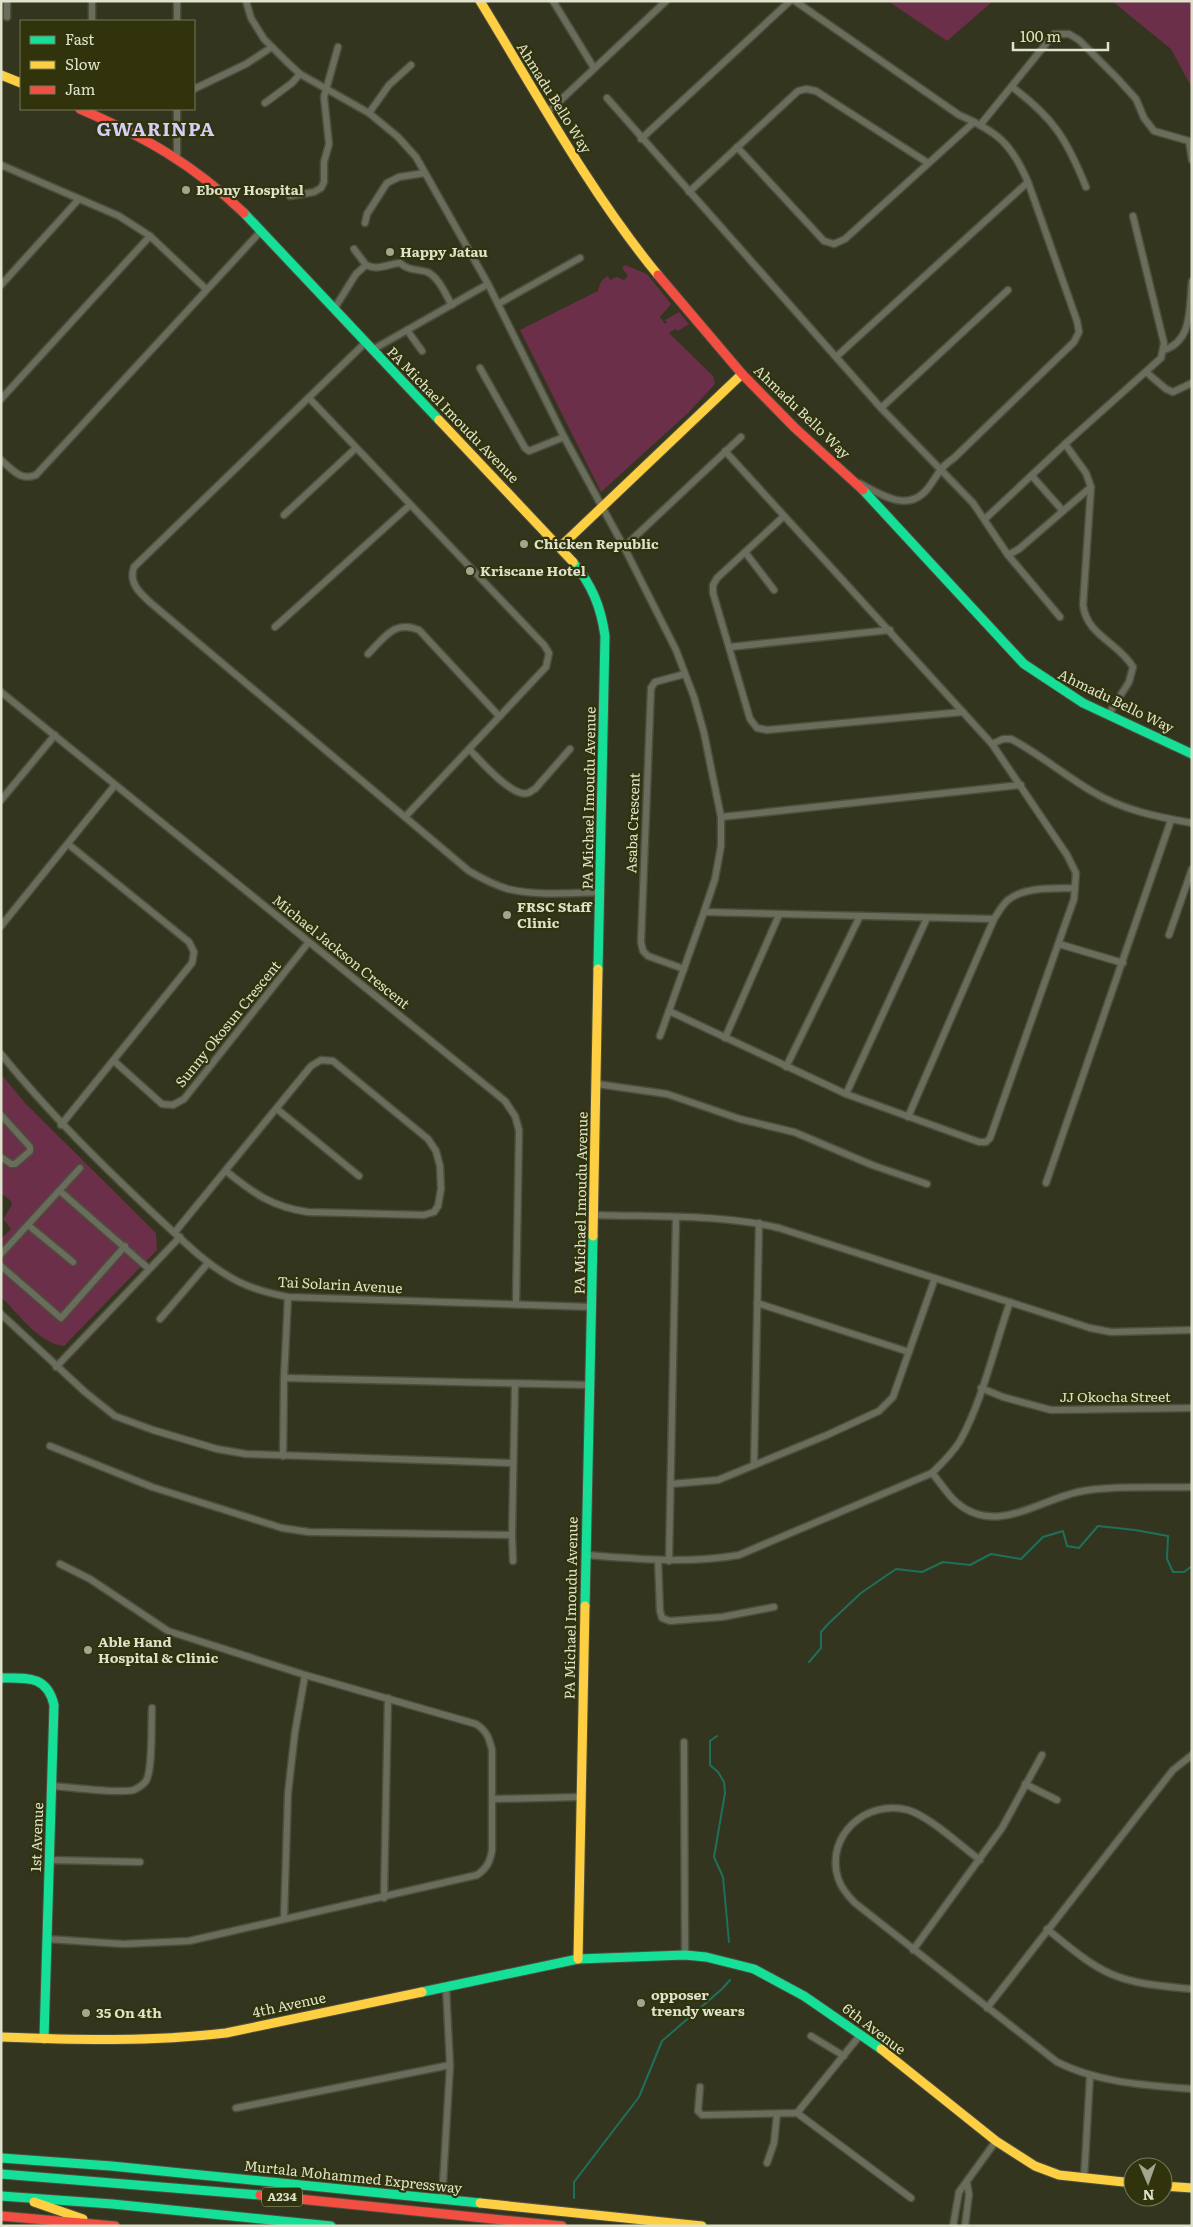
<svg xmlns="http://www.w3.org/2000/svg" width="1193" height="2227" viewBox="0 0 1193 2227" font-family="Literata,serif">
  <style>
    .green { fill: #6b2f49 }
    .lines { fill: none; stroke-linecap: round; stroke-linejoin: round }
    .stream { stroke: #1f705b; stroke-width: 2 }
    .street-casing { stroke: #4d4f3d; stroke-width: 9 }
    .fast-casing { stroke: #4d4f3d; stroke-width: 11 }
    .slow-casing { stroke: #4d4f3d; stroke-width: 11 }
    .jam-casing { stroke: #4d4f3d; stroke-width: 11 }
    .street { stroke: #6b6d5c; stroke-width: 6 }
    .fast { stroke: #16e098; stroke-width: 9 }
    .slow { stroke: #ffcf43; stroke-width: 9 }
    .jam { stroke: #f24e42; stroke-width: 9 }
    .poi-dot { fill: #a3a58f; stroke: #30330b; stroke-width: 2 }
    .labels { text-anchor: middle; stroke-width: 4.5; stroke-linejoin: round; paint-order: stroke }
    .shield { fill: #30330b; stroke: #aaae92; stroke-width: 1 }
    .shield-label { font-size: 12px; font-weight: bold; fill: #dfe2cc }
    .street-label { font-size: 14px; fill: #dfe2cc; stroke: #30330b }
    .poi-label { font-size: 14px; font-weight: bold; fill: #dfe2cc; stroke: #30330b; text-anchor: start }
    .district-label { font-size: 19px; font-weight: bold; letter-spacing: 1px; fill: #d5cef9; stroke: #30330b }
  </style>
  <rect width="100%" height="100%" fill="#33351f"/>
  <g class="green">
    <path d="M888,1H993L947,41Z"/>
    <path d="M1112,1H1192V88L1171,49Z"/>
    <path d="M625,265L647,274L671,304L660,317L665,324L667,322L665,320L679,312L689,324L678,331L675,329L669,333L713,376L715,384L688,413L601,492L520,330L598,291C599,284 602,279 608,276L610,280L617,277L624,280L628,276L622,268Z"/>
    <path d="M1,1074L26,1104L156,1233L157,1250L64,1346C39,1344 18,1313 1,1297V1239L11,1229L3,1219L12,1205L11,1201L1,1193Z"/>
  </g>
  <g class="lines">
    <g class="stream">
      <path d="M809,1662L821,1648V1632L828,1624L861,1593L896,1569L922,1572L943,1562L970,1565L991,1554L1021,1559L1043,1537L1063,1531L1067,1546L1079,1548L1098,1526L1135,1530L1168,1536L1167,1559L1173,1572H1184L1192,1566"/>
      <path d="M717,1736L710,1741V1765L718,1772L724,1782L725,1793L714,1857L723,1877L729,1942"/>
      <path d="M574,2198V2182L639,2097L662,2041L722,1989L730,1980"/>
    </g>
    <g class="street-casing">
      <g id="street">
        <path d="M177,1V21"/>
        <path d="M246,1L251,18L264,39L287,62L300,74L369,113L398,137L416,157L488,284L564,437L624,547L676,650L694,697L704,733L721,817V846L715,879L704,912L660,1036"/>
        <path d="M553,1L594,68"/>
        <path d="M795,1L959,115C998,132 1011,143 1028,182L1077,321L1079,332L1074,342L954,458C940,468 940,471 931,484C911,515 884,496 859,483"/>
        <path d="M7,17V1"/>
        <path d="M92,21V1"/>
        <path d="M1012,87C1054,118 1067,140 1086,187"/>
        <path d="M194,89L246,64L272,47"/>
        <path d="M607,98L881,408L973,503L1008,555L1019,549L1091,487"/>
        <path d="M265,103L292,83L300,74"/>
        <path d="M177,109V157"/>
        <path d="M369,113L389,85L411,65"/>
        <path d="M547,113L666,1"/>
        <path d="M981,124L1054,34H1069L1079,40L1117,78L1136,99L1144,118L1154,131L1189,141L1192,160"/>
        <path d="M641,139L790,1"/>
        <path d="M737,147L824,241L834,244L845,239L974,122"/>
        <path d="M1,165L119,216L150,236L206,289"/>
        <path d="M689,192L798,91L806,89L816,91L928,163"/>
        <path d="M290,196L314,192L321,188L324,182V162L329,144L324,97L338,47"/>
        <path d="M365,223L367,214L387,183L399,177L425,173"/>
        <path d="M366,265C378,271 388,264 400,263C409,271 417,269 427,272C439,277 445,294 452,305"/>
        <path d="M1,285L79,199"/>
        <path d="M498,304L580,258"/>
        <path d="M334,309L356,274L366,265L354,249"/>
        <path d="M407,330L422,351"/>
        <path d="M365,343L134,567C128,584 141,594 152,604L469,871C481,878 494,885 508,889C537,896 571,893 601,892"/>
        <path d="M372,350L488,284"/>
        <path d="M1164,350C1193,341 1189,307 1192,281"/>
        <path d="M836,357L1028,182"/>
        <path d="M480,368L525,448L529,451L564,437"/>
        <path d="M1146,372L1166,389L1173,392L1192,383"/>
        <path d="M1,399L150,236"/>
        <path d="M310,399L544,645L549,653L546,667L405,817"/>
        <path d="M881,408L1008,290"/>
        <path d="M1065,444L1086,473L1091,487L1083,605C1087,636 1118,642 1133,667L1129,682L1108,715"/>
        <path d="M1,460C13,470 20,481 36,475L261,231"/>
        <path d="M1032,476L1063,511"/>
        <path d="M284,515L356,448"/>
        <path d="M784,516L717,578L713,585V593L750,719L757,728L767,730L963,712"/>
        <path d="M985,519L1065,444L1161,358L1164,343L1133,216"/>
        <path d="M624,547L741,437"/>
        <path d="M745,552L774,590"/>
        <path d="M1008,555L1060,617"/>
        <path d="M275,627L410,505"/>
        <path d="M730,647L890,630"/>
        <path d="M368,654C385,637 394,620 419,630L499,716"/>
        <path d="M1,692L505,1101L515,1116L519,1130L516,1304"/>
        <path d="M992,744L1003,739H1011C1040,754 1065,776 1093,792C1123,810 1157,817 1192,823"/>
        <path d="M469,749C480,760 512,798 528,793C531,792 532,790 535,789L570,749"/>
        <path d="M1,800L55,735"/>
        <path d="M721,817L1021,785"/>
        <path d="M704,912L994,919C998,913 1002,905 1008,900C1025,886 1055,889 1075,888"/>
        <path d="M1,926L115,785"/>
        <path d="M1169,935L1192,869"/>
        <path d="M1059,944L1123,963"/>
        <path d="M684,969L648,956L643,951L641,942L651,688L655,682L685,674"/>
        <path d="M669,1011L846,1094L979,1142H986L990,1138L1074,899L1076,873L1067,855L992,744L725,451"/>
        <path d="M725,1038L779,915"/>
        <path d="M1,1054C48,1112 100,1163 154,1214C178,1236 202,1261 230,1277C248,1288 267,1293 288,1297L592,1307"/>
        <path d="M114,1061L162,1104L173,1105L184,1099L308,943"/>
        <path d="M786,1067L860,916"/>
        <path d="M597,1084L667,1094L740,1119L794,1132L872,1165L927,1184"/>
        <path d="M846,1094L927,918"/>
        <path d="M277,1109L359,1176"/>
        <path d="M1,1115L30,1147V1151L15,1164H11L1,1157"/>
        <path d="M908,1117L994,919"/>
        <path d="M61,1125L192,963L194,952L189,942L68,844"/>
        <path d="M1046,1183L1171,820"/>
        <path d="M60,1191L149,1269"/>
        <path d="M594,1215C656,1217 719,1214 779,1228L1090,1328L1111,1332L1192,1330"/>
        <path d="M28,1225L73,1262"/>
        <path d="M175,1232L311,1066L321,1060L333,1061L428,1139L436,1151L440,1166L441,1189L438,1206L434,1212L424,1215L308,1212C272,1207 253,1193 226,1171"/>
        <path d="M1,1254L80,1168"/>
        <path d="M1,1266L61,1318L125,1246"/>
        <path d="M757,1303L909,1352"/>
        <path d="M1,1314L85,1392L115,1416L153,1430L217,1449L246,1454L513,1463"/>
        <path d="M160,1319L208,1263"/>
        <path d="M56,1367L180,1237"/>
        <path d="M284,1378L590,1385"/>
        <path d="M981,1388L1003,1397L1051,1410L1192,1408"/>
        <path d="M50,1446L152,1487L282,1528L309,1532L512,1535L515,1384"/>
        <path d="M283,1456L284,1378L288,1297"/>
        <path d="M754,1465L759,1223"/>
        <path d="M932,1473C940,1482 947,1494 956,1502C995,1536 1037,1501 1078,1492C1109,1485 1158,1488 1192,1487"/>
        <path d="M671,1484L718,1480L827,1435L879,1411L893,1397L935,1278"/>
        <path d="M512,1535L513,1561"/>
        <path d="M586,1555C637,1559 688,1564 739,1555L932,1473C942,1463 952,1454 960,1441C982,1402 995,1345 1010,1302"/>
        <path d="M658,1560L660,1611L662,1618L670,1621L722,1617L774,1607"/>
        <path d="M669,1561L676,1217"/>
        <path d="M684,1742L685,1955"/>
        <path d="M1025,1784L1057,1800"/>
        <path d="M52,1786C71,1787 118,1794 134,1790C138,1788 143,1785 146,1781C153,1769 151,1723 152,1708"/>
        <path d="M493,1799L581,1797"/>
        <path d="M49,1860L140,1862"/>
        <path d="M980,1860C962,1847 929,1816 908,1810C867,1799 825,1835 838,1878C841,1888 848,1896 855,1903L1057,2062C1099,2083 1145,2085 1192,2089"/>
        <path d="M384,1898L388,1698"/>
        <path d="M284,1918L288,1793L295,1732L305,1675"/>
        <path d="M1047,1929C1067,1945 1088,1964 1111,1974C1137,1985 1164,1986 1192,1989"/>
        <path d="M47,1939L123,1944L189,1941L477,1875C487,1868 490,1862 492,1850V1750C489,1738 487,1731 476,1724L305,1675L168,1631L90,1579L60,1564"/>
        <path d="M913,1950L1002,1828L1042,1755"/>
        <path d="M987,2008L1173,1770L1192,1755"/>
        <path d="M811,2036L844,2056"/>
        <path d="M700,2087L698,2111L702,2115L797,2113L911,2198"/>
        <path d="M236,2108L450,2065"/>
        <path d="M797,2113L861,2034"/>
        <path d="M767,2163L774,2143L777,2114"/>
        <path d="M1084,2179L1090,2076"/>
        <path d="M442,2200L450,2065L446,1987"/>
        <path d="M953,2226L959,2192L996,2141"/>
        <path d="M965,2226L969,2194L967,2183"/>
      </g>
    </g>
    <g class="fast-casing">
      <g id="fast">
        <path d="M244,213L439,420"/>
        <path d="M863,490L1024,664L1083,703L1192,754"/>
        <path d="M573,562C592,585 601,607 605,636L598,969"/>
        <path d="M585,1606L593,1236"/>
        <path d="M1,1678C27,1678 47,1675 54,1705L44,2039"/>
        <path d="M422,1992L578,1959L685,1955L706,1957L754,1969L804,1996L881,2049"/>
        <path d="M1,2158L111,2166L480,2203"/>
        <path d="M1,2174L260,2195"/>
        <path d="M1,2196L112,2204L331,2226"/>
      </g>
    </g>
    <g class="slow-casing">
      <g id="slow">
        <path d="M480,1C535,91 591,194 658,275"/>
        <path d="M1,75L21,83"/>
        <path d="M439,420L573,562"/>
        <path d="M560,547L742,374"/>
        <path d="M593,1236L598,969"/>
        <path d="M578,1959L585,1606"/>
        <path d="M1,2037C76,2040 151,2042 226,2033L422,1992"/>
        <path d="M881,2049L996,2141L1035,2166L1059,2175L1133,2183"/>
        <path d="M1163,2186L1192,2188"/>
        <path d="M34,2202L83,2219"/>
        <path d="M480,2203L702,2226"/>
      </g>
    </g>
    <g class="jam-casing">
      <g id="jam">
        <path d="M80,109C145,137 193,164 244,213"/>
        <path d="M658,275L742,374L795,428L863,490"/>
        <path d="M260,2195L562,2226"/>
        <path d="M1,2216L115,2226"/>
      </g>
    </g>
    <use href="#street" class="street"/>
    <use href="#fast" class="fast"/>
    <use href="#slow" class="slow"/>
    <use href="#jam" class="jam"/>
  </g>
  <g class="poi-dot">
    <circle cx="186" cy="190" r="5"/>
    <circle cx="390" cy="252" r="5"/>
    <circle cx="524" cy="544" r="5"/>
    <circle cx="470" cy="571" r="5"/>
    <circle cx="507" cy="915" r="5"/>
    <circle cx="88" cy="1650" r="5"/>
    <circle cx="641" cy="2003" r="5"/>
    <circle cx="86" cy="2013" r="5"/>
  </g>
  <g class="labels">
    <rect class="shield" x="262" y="2187.5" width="40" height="19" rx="4"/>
    <g class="shield-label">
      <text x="282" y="2201">A234</text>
    </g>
    <g class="street-label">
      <text transform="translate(554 98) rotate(58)" y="5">Ahmadu Bello Way</text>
      <text transform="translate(802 412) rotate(44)" y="5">Ahmadu Bello Way</text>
      <text transform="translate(453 415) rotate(46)" y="5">PA Michael Imoudu Avenue</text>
      <text transform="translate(1116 701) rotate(26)" y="5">Ahmadu Bello Way</text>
      <text transform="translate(589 798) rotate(-89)" y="5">PA Michael Imoudu Avenue</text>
      <text transform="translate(633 823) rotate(-88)" y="5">Asaba Crescent</text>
      <text transform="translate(341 952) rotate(39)" y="5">Michael Jackson Crescent</text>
      <text transform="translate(228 1024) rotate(-51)" y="5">Sunny Okosun Crescent</text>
      <text transform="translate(581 1203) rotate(-89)" y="5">PA Michael Imoudu Avenue</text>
      <text transform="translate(340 1285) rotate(3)" y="5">Tai Solarin Avenue</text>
      <text x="1115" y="1402">JJ Okocha Street</text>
      <text transform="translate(571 1608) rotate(-89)" y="5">PA Michael Imoudu Avenue</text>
      <text transform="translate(37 1837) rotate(-88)" y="5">1st Avenue</text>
      <text transform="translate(289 2005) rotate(-12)" y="5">4th Avenue</text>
      <text transform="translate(874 2029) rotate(37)" y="5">6th Avenue</text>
      <text transform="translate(353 2177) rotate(6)" y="5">Murtala Mohammed Expressway</text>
    </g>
    <g class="poi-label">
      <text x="196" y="195">Ebony Hospital</text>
      <text x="400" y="257">Happy Jatau</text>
      <text x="534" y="549">Chicken Republic</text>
      <text x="480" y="576">Kriscane Hotel</text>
      <text x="517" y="912">FRSC Staff<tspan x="517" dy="16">Clinic</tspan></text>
      <text x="98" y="1647">Able Hand<tspan x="98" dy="16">Hospital &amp; Clinic</tspan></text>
      <text x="651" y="2000">opposer<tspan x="651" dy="16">trendy wears</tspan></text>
      <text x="96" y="2018">35 On 4th</text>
    </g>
    <g class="district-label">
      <text x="156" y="136">GWARINPA</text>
    </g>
  </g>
  <rect width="1193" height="2227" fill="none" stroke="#dfe2cc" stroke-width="5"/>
  <rect x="20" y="20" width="175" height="90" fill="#30330b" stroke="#767958"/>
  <rect x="30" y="36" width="25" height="8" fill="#16e098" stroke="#767958"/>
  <text x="65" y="45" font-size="15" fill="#dfe2cc">Fast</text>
  <rect x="30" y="61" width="25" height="8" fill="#ffcf43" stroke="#767958"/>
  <text x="65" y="70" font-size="15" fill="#dfe2cc">Slow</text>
  <rect x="30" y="86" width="25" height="8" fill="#f24e42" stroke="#767958"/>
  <text x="65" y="95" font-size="15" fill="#dfe2cc">Jam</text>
  <g transform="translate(1148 2182) rotate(178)"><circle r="24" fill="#30330b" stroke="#767958"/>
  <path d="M0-4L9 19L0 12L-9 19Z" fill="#a3a58f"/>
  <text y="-8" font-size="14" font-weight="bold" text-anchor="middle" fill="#dfe2cc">N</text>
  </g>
  <path d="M1013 42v8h95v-8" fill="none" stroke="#dfe2cc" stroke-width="2.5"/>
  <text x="1020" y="42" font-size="15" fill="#dfe2cc" stroke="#30330b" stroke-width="4" paint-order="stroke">100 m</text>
</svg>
